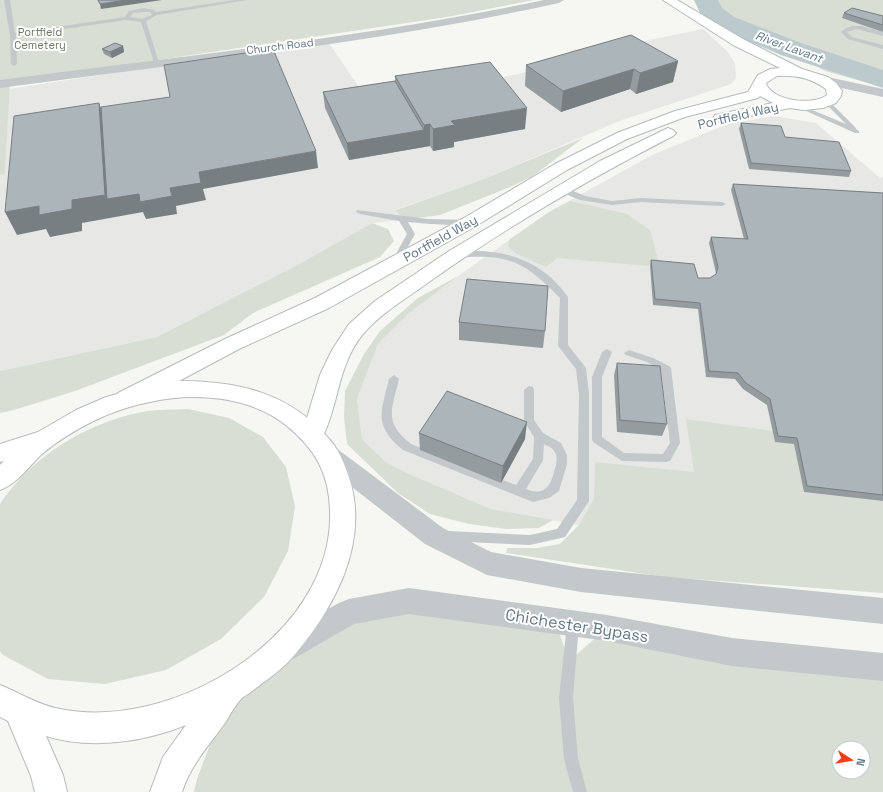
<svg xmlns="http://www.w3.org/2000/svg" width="883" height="792" viewBox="0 0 883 792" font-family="'Space Grotesk',sans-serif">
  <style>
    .built { fill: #e7e8e6 }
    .green { fill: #d8ded3; fill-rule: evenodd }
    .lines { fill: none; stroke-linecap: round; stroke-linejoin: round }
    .river { fill: #bcc9cd; fill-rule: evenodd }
    .primary-casing { stroke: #b6bbbe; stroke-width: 2 }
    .trunk-casing { stroke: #b7bbbe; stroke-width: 2 }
    .service { fill: #c3c8cb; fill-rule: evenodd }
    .minor { fill: #c3c8cb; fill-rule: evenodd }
    .tertiary { fill: #c3c8cb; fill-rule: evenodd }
    .primary { fill: #fff; fill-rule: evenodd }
    .trunk { fill: #fff; fill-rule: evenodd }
    .wall { fill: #949ca0 }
    .shaded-wall { fill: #787f82 }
    .building { fill: #acb5ba; stroke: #787f82 }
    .labels { text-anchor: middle; stroke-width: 4; stroke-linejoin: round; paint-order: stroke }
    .far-park-label { font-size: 11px; fill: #697c62; stroke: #fff }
    .far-street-label { font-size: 11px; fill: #637886; stroke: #fff }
    .far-water-label { font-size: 12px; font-style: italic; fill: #5f7b83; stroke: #fff }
    .street-label { font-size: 13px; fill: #637886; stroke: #fff }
    .near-street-label { font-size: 16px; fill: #637886; stroke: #fff }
  </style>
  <rect width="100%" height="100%" fill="#f6f6f2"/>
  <g class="built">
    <path d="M703,29L727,51L735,63L736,78L731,84L622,120L476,182L397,209L403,220L372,223L299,264L157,337L0,371V175L5,174L9,89L327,40L359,87L488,80L579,62L570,50L640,42Z"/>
    <path d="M774,116L816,123L880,178L883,176V565L599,529L491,509L407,473L387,463L362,439L357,399L378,344L408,314L458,276L549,212L652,155L728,124Z"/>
  </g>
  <g class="green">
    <path d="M0,0H534L447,17L10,82L5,174L0,175Z"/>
    <path d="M711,0H883V87L825,71L715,10Z"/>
    <path d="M583,138L533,176L510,187L440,215L403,220L396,210L476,182Z"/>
    <path d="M570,201L627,214L650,230L660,267L557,258L546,267L517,254L508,247L509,240L549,212Z"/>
    <path d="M372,223L388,229L394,241L380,257L253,313L224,335L75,391L14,410L0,413V371L157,337L299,264Z"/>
    <path d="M458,276L408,314L378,344L357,399L362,439L387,463L407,473L491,509L553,520L539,528L506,529L469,524L430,514L398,493L347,444L344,417L345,391L364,354L380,331L418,298Z"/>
    <path d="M188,409L229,418L263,437L286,467L295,506L288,551L264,597L221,639L166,670L105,684L48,679L3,655L0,651V504C31,457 86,423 142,412C157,409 173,410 188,409Z"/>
    <path d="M686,419L773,431L794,444L804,492L883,501V593L665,577L506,553L507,548H537L560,544L579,525L594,499L595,462L694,472Z"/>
    <path d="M409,601L555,621L569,661L607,628L883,672V792H194L197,779L231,689L280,650ZM839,748H863V772H839Z"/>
  </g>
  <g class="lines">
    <path class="river" d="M694,0H718L722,8L734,17L801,43L883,70V88L781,55L716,27L702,17Z"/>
    <g class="primary-casing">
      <g id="primary">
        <path d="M663,0H677L743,39L802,69L828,77L836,83L842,91L841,96L836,103L823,108L803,110L790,108L720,122L715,121L713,118L715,115L773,103L760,96L758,98L685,117L627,139L567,170L476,226L329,308L239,349L134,405L126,407L118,405L115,399L118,393L225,339L315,298L464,218L555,164L617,133L675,111L748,92L758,75L770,69L780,68L733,45ZM777,76C796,75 811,78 826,89L827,95C814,106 771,101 766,83Z"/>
        <path d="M668,128L673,130L676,133L673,136C589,179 506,227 429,282C407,298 381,313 363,334C337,365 339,407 321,440L313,443L305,440L302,434L320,375L332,350L349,324L375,301L449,251L600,161Z"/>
      </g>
    </g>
    <g class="trunk-casing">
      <path id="trunk" d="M179,381C239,381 290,393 330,440C341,453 346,468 351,484C368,548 332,612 291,659C280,671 265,681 252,691C249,694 244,696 242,698C235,705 230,715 225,723C209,745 190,766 182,792H150L163,757L186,725C144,742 91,750 46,736L63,775L67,792H35L31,776L8,721L0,717V685C20,693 38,705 60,709C173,732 335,635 330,510C329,473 315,449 287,426C250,396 195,392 150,402C112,409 72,429 42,454C29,466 17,484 0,490V465L4,461L0,462V444L38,432L76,410L106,397L151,385Z"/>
    </g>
    <g class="service">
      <path d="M4,0H10L15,33L125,17L129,11L144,8L154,10L156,12L234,0H247L157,15L146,21L159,63L154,62L141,22L126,20L16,36L17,64L14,66L11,64L10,35ZM144,12H150L152,15L142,19L130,17L133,13Z"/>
      <path d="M852,26H862L883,32V36L857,29L847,32L852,37L883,45V49L848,39L841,32L846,28Z"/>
      <path d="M826,102H830L855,127L856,129L859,131V133H855L795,106L800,105L846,124L826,104Z"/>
      <path d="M560,188H566L585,196L612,201L641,198L722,202L726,204L722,206L641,202L612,205L580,200L560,192Z"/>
      <path d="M357,210L428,219L470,220L474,222C467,228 419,223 408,222L415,234L400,261L396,264L392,261L407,234L399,221L360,214L356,212Z"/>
      <path d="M476,251C513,251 547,266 568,297V345L586,368L589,394V501L565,537L561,538L530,545L448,541L444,540L442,536L444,532L448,531L530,535L557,529L577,500L579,394L576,369L558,346L560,298C525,262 508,253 458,258L454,255L458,252Z"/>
      <path d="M607,349L612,352L602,377V437L624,453L663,454L670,443L661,370L647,362L626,355L624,353L629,350L653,358L669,366L671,368L680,443L670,461L666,462L622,461L593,442L592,439V377L602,352Z"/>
      <path d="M394,375L399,379C392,410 383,422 411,444L516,485L533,459L534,437L524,421V390L529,386L533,387L534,390V420L543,433L561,443L567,455V464L559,491L549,498L533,502L403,450C373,425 381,412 389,379ZM544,444C547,446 552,447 554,451C559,457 556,465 554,472C550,488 543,496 526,489L543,460Z"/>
      <path d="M573,618L577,620L579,624L573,698L578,759L587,792H573L564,759L559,698L567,624L569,620Z"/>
    </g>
    <path class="minor" d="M544,0H564L559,3C375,43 187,63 0,88V80C181,56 365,38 544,0Z"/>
    <g class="tertiary">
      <path d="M823,76L883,89V97L818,83L816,80L818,77Z"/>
      <path d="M328,446L336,448L443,528L491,552L581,568L883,598V624L581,592L487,575L425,544L320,462L316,455L320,448Z"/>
      <path d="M409,588L607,615L732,638L883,653V681L732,666L607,641L409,614L354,624L295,658L285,662L275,658L271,648L275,638L339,603L349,599Z"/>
    </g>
    <use href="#primary" class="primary"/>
    <use href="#trunk" class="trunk"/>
  </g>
  <g class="wall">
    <path d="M844,13L883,16V32L842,18Z"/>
    <path d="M123,46L124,52L112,58L104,54L102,49Z"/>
    <path d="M678,61L673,82L636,94L630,89L561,112L525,86L526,65Z"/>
    <path d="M395,76L525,129L454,142V147L433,151L430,146L349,160L325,108L323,92L395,81Z"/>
    <path d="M741,123L785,137L851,171L849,177L749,169L739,129Z"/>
    <path d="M733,184L883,193V501L804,492L794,444L775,442L767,405L743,389L735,379L706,377L698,309L653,305L650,266L651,260L698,278H710L716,275V273L709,243L711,237L744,239L731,190Z"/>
    <path d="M459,322L545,331L543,348L459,340Z"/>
    <path d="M617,363L667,424L662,436L617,432L614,375Z"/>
    <path d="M419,433L525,439L501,483L420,450Z"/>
  </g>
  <g class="shaded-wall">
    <path d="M126,0H162L101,9L100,4Z"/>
    <path d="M123,46L124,52L112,58L110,52Z"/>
    <path d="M678,61L673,82L636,94L640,73Z"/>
    <path d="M634,69L630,89L561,112L563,91Z"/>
    <path d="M99,103L107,124L170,188L199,172L316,151L318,168L203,189L206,200L176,206L177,214L146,219L143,212L82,223V231L50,237L46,229L17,235L5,212L72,200Z"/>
    <path d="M527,108L525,129L454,142V147L433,151V129L451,121Z"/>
    <path d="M430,124V146L349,160L347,143L424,130V125Z"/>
    <path d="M527,422L525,439L501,483L503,466Z"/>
  </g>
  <g class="building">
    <path d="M98,0H126L100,4Z"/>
    <path d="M852,8L883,16V25L844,13Z"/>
    <path d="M631,35L678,61L640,73L634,69L563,91L526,65Z"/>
    <path d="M115,43L123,46L110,52L102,49Z"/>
    <path d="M273,49L316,151L199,172L201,183L170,188L172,196L140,202L139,194L107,199L101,107L170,97L164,65Z"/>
    <path d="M490,62L527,108L451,121L455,125L433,129L430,124L424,125L395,76Z"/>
    <path d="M395,81L424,130L347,143L323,92Z"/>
    <path d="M99,103L105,195L72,200V209L39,215V206L5,212L14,116Z"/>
    <path d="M741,123L781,126L785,137L839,142L851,171L751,163Z"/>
    <path d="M733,184L883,193V495L807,486L797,438L778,436L770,399L746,383L738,373L709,371L700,303L655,299L651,260L694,264L698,278H710L716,274L718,267L711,237L748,239Z"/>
    <path d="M467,279L548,286L545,331L459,322Z"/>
    <path d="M617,363L660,366L667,424L620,420Z"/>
    <path d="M447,391L527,422L503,466L419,433Z"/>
  </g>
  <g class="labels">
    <g class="far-park-label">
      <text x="40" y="36">Portfield<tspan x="40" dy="13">Cemetery</tspan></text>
    </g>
    <g class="far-street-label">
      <text transform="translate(280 46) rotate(-7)" y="4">Church Road</text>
    </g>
    <g class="far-water-label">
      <text transform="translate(789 47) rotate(20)" y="4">River Lavant</text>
    </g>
    <g class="street-label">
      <text transform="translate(738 115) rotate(-13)" y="5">Portfield Way</text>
      <text transform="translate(440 238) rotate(-29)" y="5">Portfield Way</text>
    </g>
    <g class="near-street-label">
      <text transform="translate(577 625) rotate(9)" y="6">Chichester Bypass</text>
    </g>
  </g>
  <g transform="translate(851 760) rotate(102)"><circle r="19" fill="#ffffff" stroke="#c1c9cf"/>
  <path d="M0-3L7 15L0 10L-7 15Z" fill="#f03e19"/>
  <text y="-6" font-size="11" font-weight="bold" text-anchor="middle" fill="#637886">N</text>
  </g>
</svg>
